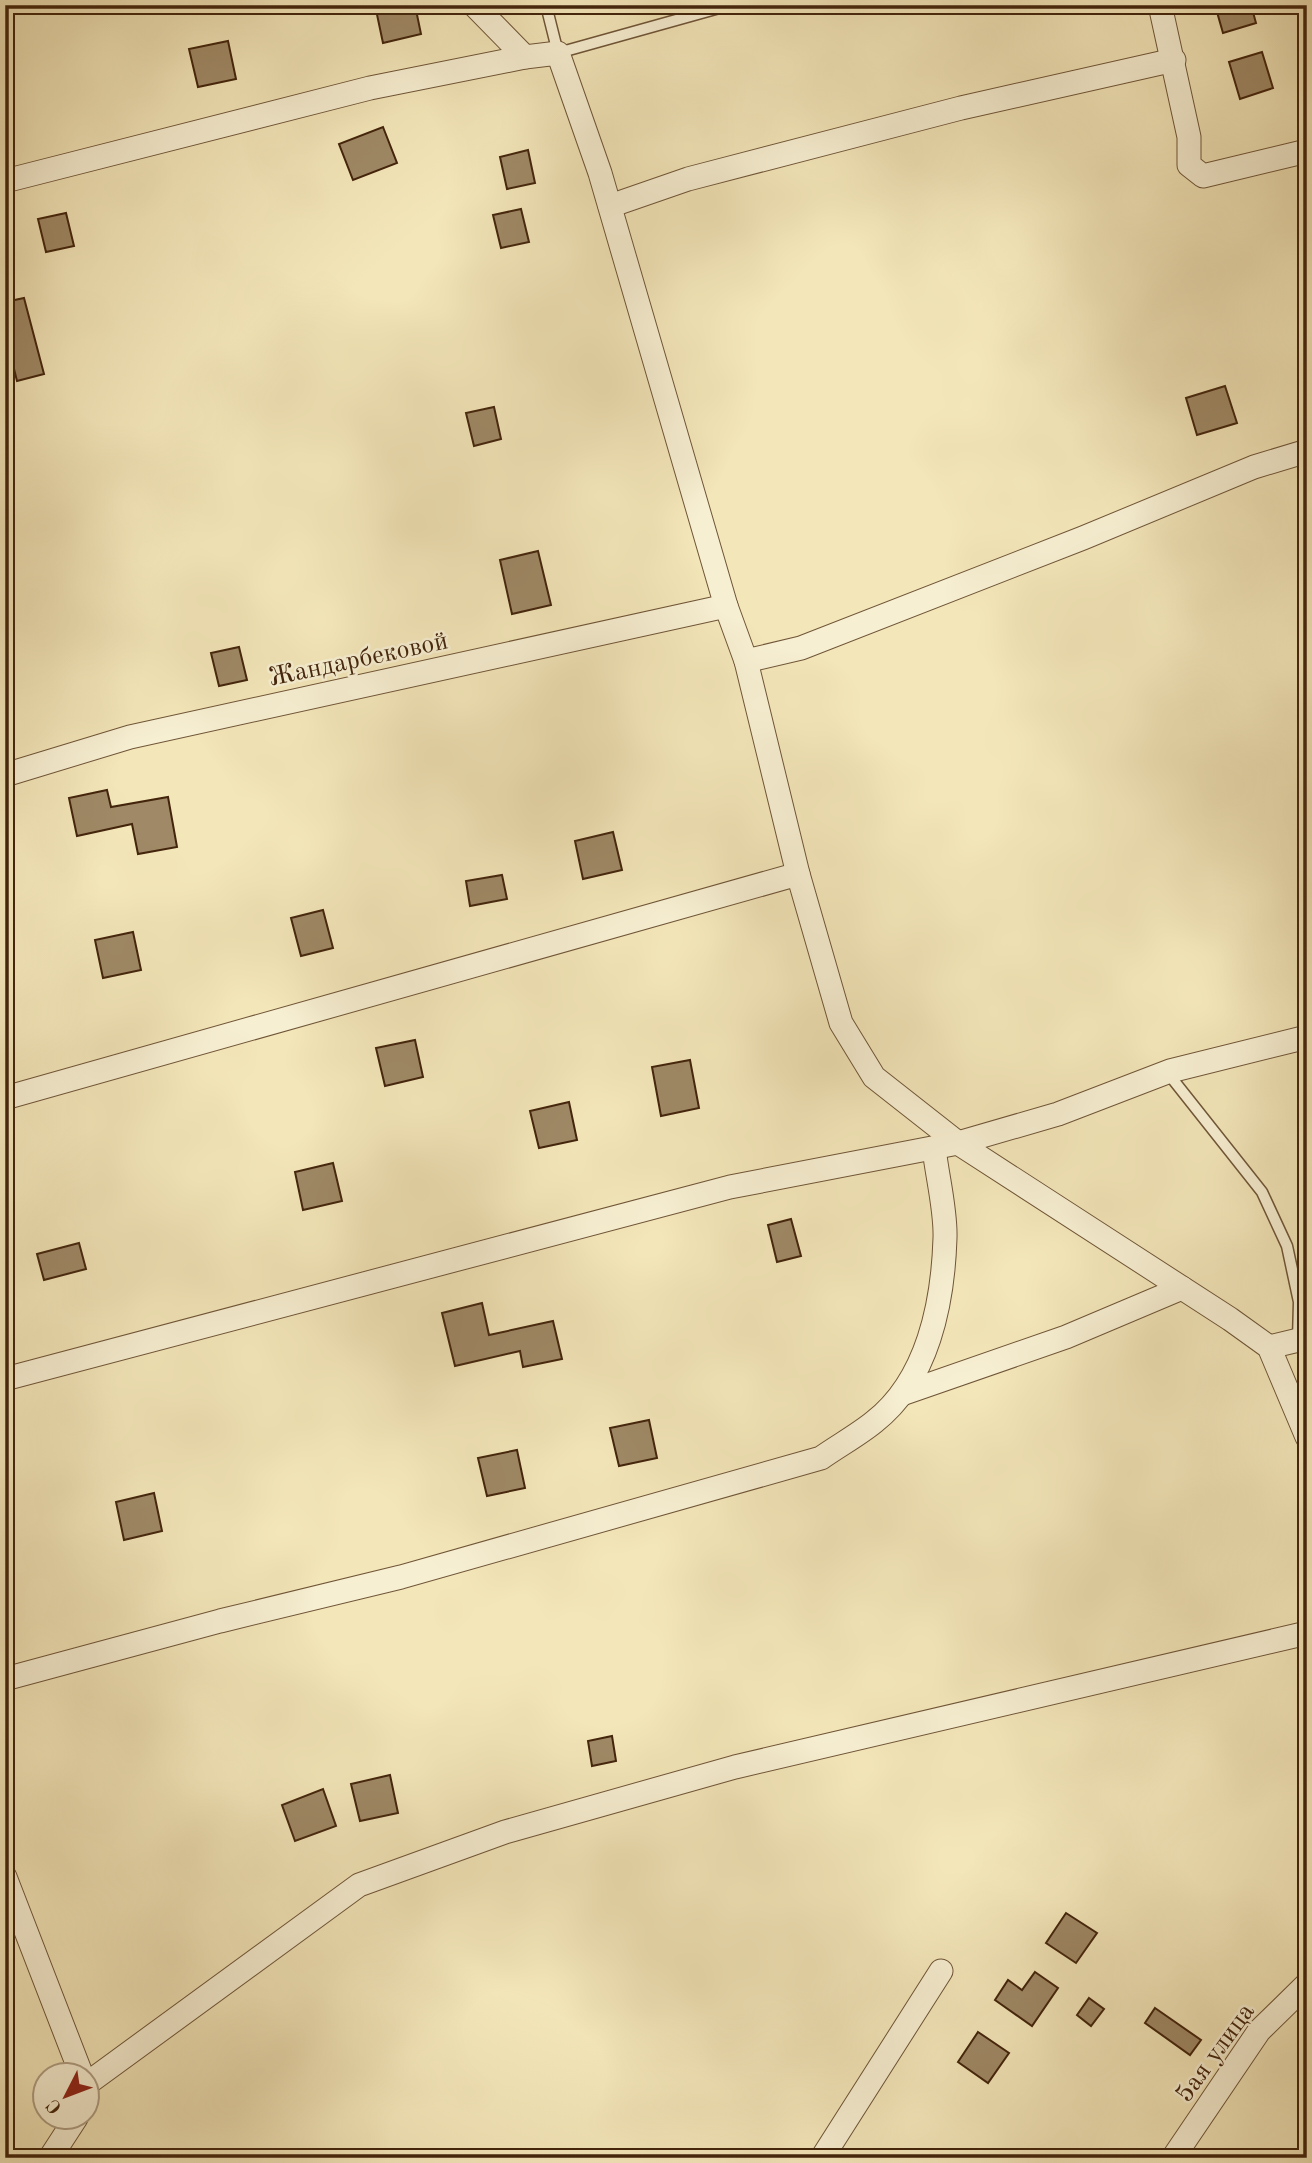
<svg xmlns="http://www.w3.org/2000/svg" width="1312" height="2163" viewBox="0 0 1312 2163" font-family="'Old Standard TT',serif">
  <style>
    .building { fill: #9f8966; stroke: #43250c; stroke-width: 2 }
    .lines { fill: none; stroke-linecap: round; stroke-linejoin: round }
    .service-casing { stroke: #6f5537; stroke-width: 13 }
    .minor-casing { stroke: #6f5537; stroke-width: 25 }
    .service { stroke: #f7efd2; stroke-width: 10 }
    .minor { stroke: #f7efd2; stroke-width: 23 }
    .labels { text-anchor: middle; stroke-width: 5; stroke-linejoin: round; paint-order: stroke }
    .street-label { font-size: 26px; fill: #43250c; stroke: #f7efd2 }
  </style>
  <rect width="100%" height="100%" fill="#f3e6b9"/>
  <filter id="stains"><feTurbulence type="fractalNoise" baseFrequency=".00286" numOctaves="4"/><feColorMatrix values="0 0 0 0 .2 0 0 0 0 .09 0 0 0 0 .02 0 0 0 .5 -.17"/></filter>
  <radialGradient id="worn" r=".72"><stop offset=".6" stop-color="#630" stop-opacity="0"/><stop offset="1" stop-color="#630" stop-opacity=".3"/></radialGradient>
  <g class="building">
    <path d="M375,5H415L421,34L383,43Z"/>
    <path d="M1215,5H1251L1256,23L1223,33Z"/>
    <path d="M228,41L236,79L198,87L189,49Z"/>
    <path d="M1262,52L1273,88L1240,99L1229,62Z"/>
    <path d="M383,127L397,163L353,180L339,144Z"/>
    <path d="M528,150L535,183L507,189L500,157Z"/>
    <path d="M521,209L529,242L501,248L493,215Z"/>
    <path d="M66,213L74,246L46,252L38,219Z"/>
    <path d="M24,298L44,374L17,381L5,333V302Z"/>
    <path d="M1225,386L1237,423L1197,435L1186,398Z"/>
    <path d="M494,407L501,439L474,446L466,413Z"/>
    <path d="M538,551L551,605L512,614L500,560Z"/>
    <path d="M239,647L247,680L219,686L211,653Z"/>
    <path d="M107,790L111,807L168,797L177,847L138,854L132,824L77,836L69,798Z"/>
    <path d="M613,832L622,870L583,879L575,841Z"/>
    <path d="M502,875L507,899L470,906L466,881Z"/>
    <path d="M323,910L333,948L301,956L291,918Z"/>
    <path d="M133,932L141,970L103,978L95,940Z"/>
    <path d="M415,1040L423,1077L385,1086L376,1048Z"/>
    <path d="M690,1060L699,1108L661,1116L652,1067Z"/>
    <path d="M569,1102L577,1140L539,1148L530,1111Z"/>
    <path d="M333,1163L342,1201L303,1210L295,1172Z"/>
    <path d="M791,1219L801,1256L777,1262L768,1225Z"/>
    <path d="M79,1243L86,1269L44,1280L37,1254Z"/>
    <path d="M482,1303L489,1335L553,1321L562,1359L523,1367L520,1351L455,1366L442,1313Z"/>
    <path d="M649,1420L657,1458L619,1466L610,1428Z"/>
    <path d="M517,1450L525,1488L487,1496L478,1458Z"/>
    <path d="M154,1493L162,1531L124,1540L116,1502Z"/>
    <path d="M612,1736L616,1761L592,1766L588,1741Z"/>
    <path d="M390,1775L398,1813L360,1821L351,1784Z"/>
    <path d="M323,1789L336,1826L295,1841L282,1805Z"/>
    <path d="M1066,1913L1097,1933L1076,1963L1046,1943Z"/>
    <path d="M1035,1972L1058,1988L1032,2026L995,2000L1008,1980L1022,1990Z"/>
    <path d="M1089,1998L1104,2009L1091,2026L1077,2015Z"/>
    <path d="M1155,2008L1201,2040L1190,2055L1145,2023Z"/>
    <path d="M978,2032L1009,2053L988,2083L958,2062Z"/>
  </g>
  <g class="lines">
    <g class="service-casing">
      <g id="service">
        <path d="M546,5L558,53L730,5"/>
        <path d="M1167,1072L1262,1192L1287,1246L1299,1302L1298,1340"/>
      </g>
    </g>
    <g class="minor-casing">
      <g id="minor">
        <path d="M474,5L525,57"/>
        <path d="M1160,5L1189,137V165L1203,176L1307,151"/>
        <path d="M5,181L370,88L525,57L558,53L600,173L726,606L746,661L798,874L841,1023L874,1077L958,1143L1230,1319L1269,1347L1307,1437"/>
        <path d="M610,206L688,179L961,108L1174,60"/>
        <path d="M746,661L801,648L1083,538L1254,467L1307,451"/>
        <path d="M5,775L130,737L726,606"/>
        <path d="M5,1098L798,874"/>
        <path d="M1269,1347L1307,1338"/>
        <path d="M5,1379L730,1187L958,1143L1058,1114L1170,1071L1307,1037"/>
        <path d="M902,1394L1066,1337L1182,1288"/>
        <path d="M5,1679L220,1621L401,1577L821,1458C838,1446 858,1435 874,1422C928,1380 943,1303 945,1238C946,1210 937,1176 934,1148"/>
        <path d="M5,1877L82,2076"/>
        <path d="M88,2083L359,1885L505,1832L735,1767L1307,1633"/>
        <path d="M50,2158L76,2118"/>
        <path d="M822,2158L941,1971"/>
        <path d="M1173,2158L1259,2031L1307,1984"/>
      </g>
    </g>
    <use href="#service" class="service"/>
    <use href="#minor" class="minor"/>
  </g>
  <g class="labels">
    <g class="street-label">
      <text transform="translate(358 658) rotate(-12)" y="9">Жандарбековой</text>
      <text transform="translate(1214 2052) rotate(-54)" y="9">5ая улица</text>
    </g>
  </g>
  <rect width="1312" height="2163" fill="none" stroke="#f3e6b9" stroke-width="28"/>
  <rect x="7" y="7" width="1298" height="2149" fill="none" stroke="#43250c" stroke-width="3.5"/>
  <rect x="14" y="14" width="1284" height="2135" fill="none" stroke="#43250c" stroke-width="2"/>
  <g transform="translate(66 2096) rotate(228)"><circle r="33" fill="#f7efd2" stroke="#af9e83" stroke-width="2"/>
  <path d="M0-5L12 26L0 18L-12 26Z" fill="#8f2418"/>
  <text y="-10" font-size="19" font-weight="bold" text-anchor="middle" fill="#43250c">С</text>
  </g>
  <rect width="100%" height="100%" filter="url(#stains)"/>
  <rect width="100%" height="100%" fill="url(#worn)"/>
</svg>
